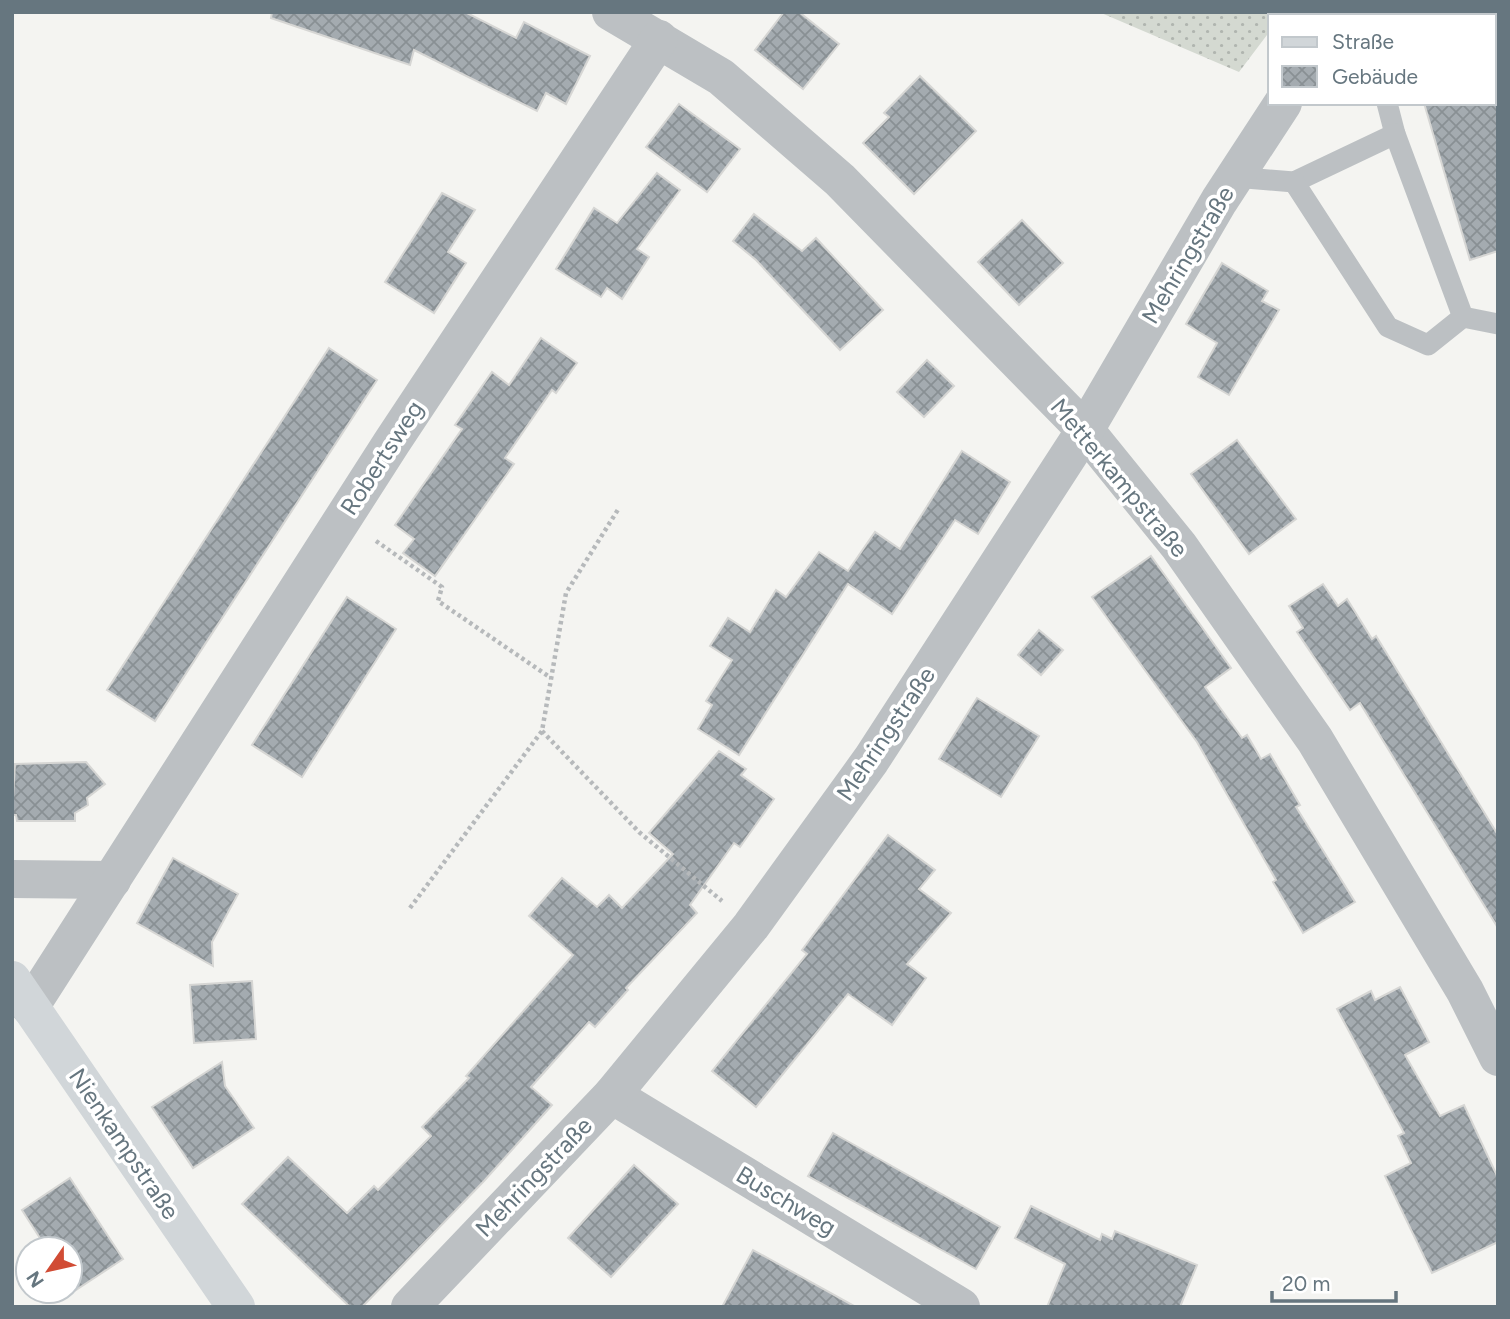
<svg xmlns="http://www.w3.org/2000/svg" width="1510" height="1319" viewBox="0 0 1510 1319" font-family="Figtree,sans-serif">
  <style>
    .garden { fill: url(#garden-dots) }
    .building { fill: url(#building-cross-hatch); stroke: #d6d6d4; stroke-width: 2 }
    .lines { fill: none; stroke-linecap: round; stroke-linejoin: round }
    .path { stroke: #b6b9bb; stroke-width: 4.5; stroke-dasharray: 3.5 3.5; stroke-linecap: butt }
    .lane { stroke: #bcc0c3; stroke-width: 21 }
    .street { stroke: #bcc0c3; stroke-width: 38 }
    .secondary { stroke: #d1d6d9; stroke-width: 38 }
    .labels { text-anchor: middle; stroke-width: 7; stroke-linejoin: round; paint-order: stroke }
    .street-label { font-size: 24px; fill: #66767f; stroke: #fff }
  </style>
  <defs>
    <pattern id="garden-dots" width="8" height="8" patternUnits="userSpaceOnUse" patternTransform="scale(1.75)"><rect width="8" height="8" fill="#d4d9d1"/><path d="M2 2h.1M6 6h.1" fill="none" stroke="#b0b5af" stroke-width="1.8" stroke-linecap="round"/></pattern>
    <pattern id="building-cross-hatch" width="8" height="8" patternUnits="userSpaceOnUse" patternTransform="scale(1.75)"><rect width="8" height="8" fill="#a4abb0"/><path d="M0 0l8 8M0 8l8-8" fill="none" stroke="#899094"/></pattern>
  </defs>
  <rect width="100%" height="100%" fill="#f4f4f1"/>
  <path class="garden" d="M1099,12H1284L1281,16H1270V31L1239,72Z"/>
  <g class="building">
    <path d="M272,12H465L516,38L524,22L590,56L566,104L546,93L537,111L414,50L410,65L271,18Z"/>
    <path d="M784,12H799L839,44L803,89L755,50Z"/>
    <path d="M920,76L976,131L914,194L863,143L889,117L884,113Z"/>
    <path d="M1424,103H1498V251L1470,260Z"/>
    <path d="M679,104L740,149L707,192L646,147Z"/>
    <path d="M657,173L680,190L637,249L649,257L622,299L607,288L601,297L556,269L594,208L617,223Z"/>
    <path d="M442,193L475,210L448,252L466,263L434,313L385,282Z"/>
    <path d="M754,214L802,251L816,238L883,310L840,350L756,260L733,241Z"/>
    <path d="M1022,220L1063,263L1019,305L978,262Z"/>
    <path d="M1222,263L1268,291L1262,301L1279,310L1229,395L1198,377L1217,343L1186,324Z"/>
    <path d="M541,338L577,363L556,393L552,390L505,458L514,464L435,576L403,553L414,539L395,525L462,429L455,425L492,372L509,385Z"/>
    <path d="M329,348L377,380L155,721L107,690Z"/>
    <path d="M927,360L954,386L924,417L897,392Z"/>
    <path d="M1237,440L1296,519L1249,554L1191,474Z"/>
    <path d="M962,451L1010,482L978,534L955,520L892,614L848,584L739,755L698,729L712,705L706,701L732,660L710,646L728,618L750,632L776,590L786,597L819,552L848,571L875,532L900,549Z"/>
    <path d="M1151,556L1231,668L1205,687L1242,738L1247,735L1261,759L1270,754L1300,805L1296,807L1355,902L1303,933L1273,882L1276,880L1197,742L1092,597Z"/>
    <path d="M1323,584L1338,606L1347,599L1372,639L1376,636L1498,835V928L1360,703L1350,710L1297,632L1303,628L1289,606Z"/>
    <path d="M347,597L396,629L302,777L252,745Z"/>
    <path d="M1039,630L1063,650L1041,675L1018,655Z"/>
    <path d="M977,698L1039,736L1001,797L939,759Z"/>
    <path d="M719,751L746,769L741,775L774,799L740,847L734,843L690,905L697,913L626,988L628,990L595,1027L589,1022L531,1087L552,1105L484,1181L362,1307H350L242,1204L288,1157L347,1213L374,1186L378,1190L431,1136L422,1127L469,1078L466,1076L573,955L529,916L562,878L597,907L609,895L622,908L673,854L649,833Z"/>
    <path d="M86,762L105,784L87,798L88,805L75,813V821H17L16,815H12L15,764Z"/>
    <path d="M888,835L935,870L919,889L951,913L907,964L926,978L892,1025L848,994L756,1107L712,1071L807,954L802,950Z"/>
    <path d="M173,858L238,894L212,942L213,966L137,923Z"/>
    <path d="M252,981L256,1039L194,1043L190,985Z"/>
    <path d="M1400,987L1429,1042L1405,1055L1440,1116L1464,1105L1498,1178V1242L1432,1273L1385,1176L1411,1163L1398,1136L1404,1133L1337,1009L1371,991L1375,1000Z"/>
    <path d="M222,1062L225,1086L254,1128L193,1168L152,1107Z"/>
    <path d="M833,1133L1000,1227L976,1269L808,1176Z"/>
    <path d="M634,1165L678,1204L611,1277L568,1238Z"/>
    <path d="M70,1178L123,1259L70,1294V1249H47L22,1210Z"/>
    <path d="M1031,1206L1100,1240L1102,1234L1112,1239L1115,1231L1197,1265L1180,1307H1047L1065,1264L1015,1238Z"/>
    <path d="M753,1250L856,1307H722Z"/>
  </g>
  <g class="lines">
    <g class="path">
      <path d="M376,541L442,587L438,601L551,678"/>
      <path d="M542,731L639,832L722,901"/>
      <path d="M410,908L542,731L566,593L619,508"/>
    </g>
    <g class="lane">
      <path d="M1387,103L1395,134"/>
      <path d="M1234,177L1294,182L1395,134L1463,317L1498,324"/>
      <path d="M1294,182L1388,327L1428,345L1463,317"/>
    </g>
    <g class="street">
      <path d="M611,12L721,77L840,180L1085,430L1179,546L1315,740L1465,991L1498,1057"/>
      <path d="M1345,16L1347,12"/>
      <path d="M12,879L112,880"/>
      <path d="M30,1007L392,442L659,39"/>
      <path d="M612,1095L961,1307"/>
      <path d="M410,1307L612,1095L751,926L871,760L1085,430L1219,201L1283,103"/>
    </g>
    <path class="secondary" d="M12,980L236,1307"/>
  </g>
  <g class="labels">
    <g class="street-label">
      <text transform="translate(1188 255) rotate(-59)" y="8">Mehringstraße</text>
      <text transform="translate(382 458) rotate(-57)" y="8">Robertsweg</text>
      <text transform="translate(1119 478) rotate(50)" y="8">Metterkampstraße</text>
      <text transform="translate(886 734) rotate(-56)" y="8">Mehringstraße</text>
      <text transform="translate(124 1144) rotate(56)" y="8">Nienkampstraße</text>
      <text transform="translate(534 1177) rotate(-46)" y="8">Mehringstraße</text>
      <text transform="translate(786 1201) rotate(31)" y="8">Buschweg</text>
    </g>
  </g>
  <rect width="1510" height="1319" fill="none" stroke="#66767f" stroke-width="28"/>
  <rect x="1268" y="14" width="228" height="91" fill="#ffffff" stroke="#c2c8cc" stroke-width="2"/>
  <rect x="1282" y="37" width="35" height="10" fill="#d1d6d9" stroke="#c2c8cc" stroke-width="2"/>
  <text x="1332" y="49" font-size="21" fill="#66767f">Straße</text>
  <rect x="1282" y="66" width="35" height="21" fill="url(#building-cross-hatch)" stroke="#c2c8cc" stroke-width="2"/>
  <text x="1332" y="84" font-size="21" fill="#66767f">Gebäude</text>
  <g transform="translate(49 1270) rotate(236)"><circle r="33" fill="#ffffff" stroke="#c2c8cc" stroke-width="2"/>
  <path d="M0-5L12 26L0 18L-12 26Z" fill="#d14c35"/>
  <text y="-10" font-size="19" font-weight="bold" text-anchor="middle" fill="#66767f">N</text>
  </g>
  <path d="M1272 1291v10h124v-10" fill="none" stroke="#66767f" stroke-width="3.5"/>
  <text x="1282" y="1291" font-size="21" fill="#66767f" stroke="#ffffff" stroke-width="5" paint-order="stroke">20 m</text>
</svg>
